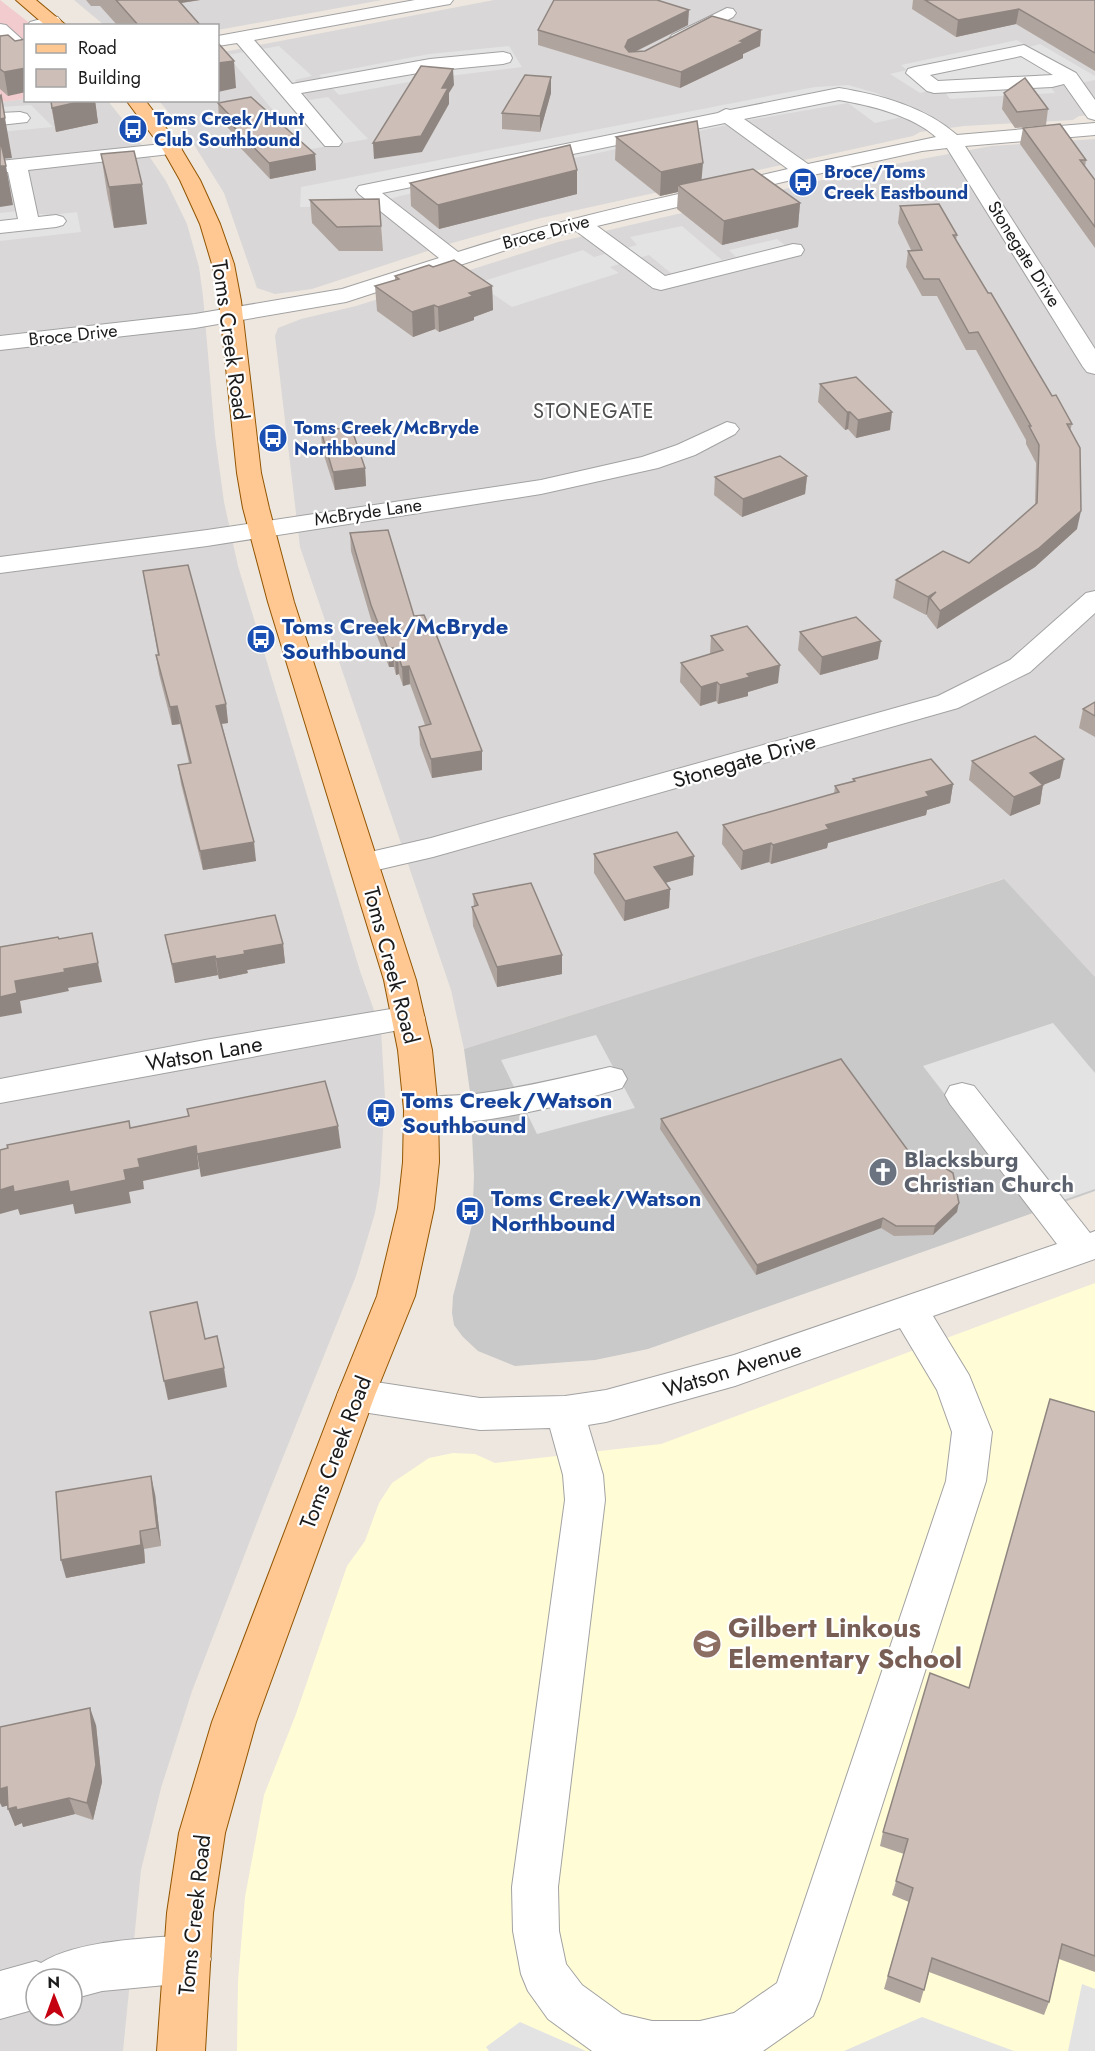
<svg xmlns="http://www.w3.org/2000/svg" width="1095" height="2051" viewBox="0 0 1095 2051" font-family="Jost,sans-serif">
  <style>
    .residential { fill: #d9d7d7; fill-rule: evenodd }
    .commercial { fill: #f1cbcd }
    .education { fill: #fffcd6 }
    .religious { fill: #c9c9c9 }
    .parking { fill: #e3e3e3 }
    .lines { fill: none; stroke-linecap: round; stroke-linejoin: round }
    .minor-casing { stroke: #a2a2a2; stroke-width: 2 }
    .major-casing { stroke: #915500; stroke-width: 2 }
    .minor { fill: #fff; fill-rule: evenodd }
    .major { fill: #ffc792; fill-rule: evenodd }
    .wall { fill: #b0a49e }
    .shaded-wall { fill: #908681 }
    .building { fill: #cdbfb8; stroke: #908681; stroke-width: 1.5 }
    .labels { text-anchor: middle; stroke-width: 4.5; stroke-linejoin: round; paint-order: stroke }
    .far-transit-label { font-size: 18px; font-weight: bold; fill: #164399; stroke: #fff; text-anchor: start }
    .far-street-label { font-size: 18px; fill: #1b1b1b; stroke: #fff }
    .far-neighbourhood-label { font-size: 20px; letter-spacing: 1.5px; fill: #4e4e4e; stroke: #fff }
    .street-label { font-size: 22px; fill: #1b1b1b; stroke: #fff }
    .transit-label { font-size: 22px; font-weight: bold; fill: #164399; stroke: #fff; text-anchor: start }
    .worship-label { font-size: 22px; font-weight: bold; fill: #5b616d; stroke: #fff; text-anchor: start }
    .near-education-label { font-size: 27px; font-weight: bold; fill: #785e54; stroke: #fff; text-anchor: start }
  </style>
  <rect width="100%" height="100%" fill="#eee7df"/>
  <g class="residential">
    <path d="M74,0H382L218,30V26L104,25Z"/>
    <path d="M494,0H1095V115L1079,116L1073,120L964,126L920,132L913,136L541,218L452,243L312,289L275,294L257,288L224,193L188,135L159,101L218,100V53Z"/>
    <path d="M25,99L108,101L132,131L166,181L187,224L199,267L203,296L215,436L224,502L238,566L360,971L381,1030L385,1098L380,1184L375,1213L356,1276L265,1502L192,1691L161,1788L141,1870L123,2051H0V102ZM36,1979H72V2015H36Z"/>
    <path d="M1095,139V977L1003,879L464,1049L451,990L300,547L275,336L278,328L301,319L356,306L558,242L874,168L991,146Z"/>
  </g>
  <path class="commercial" d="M0,0L32,25L26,26L25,99L0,102Z"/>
  <path class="education" d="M1095,1283V2051H237L238,1981L245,1897L264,1795L296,1714L347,1566L365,1541L379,1503L392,1483L429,1458L453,1453L475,1454L495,1463L661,1444Z"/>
  <path class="religious" d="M1004,879L1095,977V1191L648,1349L595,1360L515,1366L478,1351L463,1337L454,1325L452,1313L453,1296L472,1225L474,1176L470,1092L464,1049Z"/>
  <g class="parking">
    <path d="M1017,40L1029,47L1040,44L1095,76V80L1076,84L1050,86L1055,93L950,99L945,92L933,90L920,93L890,74L907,70L901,65Z"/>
    <path d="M279,46L312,76L295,80L309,100L328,97L368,139L306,150L227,55Z"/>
    <path d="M509,46L522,67L425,79L339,95L319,75L429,54Z"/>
    <path d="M848,85L876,93L920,113L875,123L848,103L750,120L400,196L368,206L300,207L301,187L815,87Z"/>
    <path d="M31,105L53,127L0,132V107Z"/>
    <path d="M18,211L50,215L77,212L81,232L0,241V213Z"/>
    <path d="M682,226L722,260L736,257L729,250L777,239L795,253L679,280L649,255L610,267L619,273L512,307L477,283L583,250L594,257L637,245L630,237Z"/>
    <path d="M1053,1023L1095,1073V1189L1034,1210L923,1066Z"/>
    <path d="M596,1035L635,1108L537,1134L501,1060Z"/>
    <path d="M1082,1984L1095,1989V2051H1068Z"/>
    <path d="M922,2017L1014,2051H844Z"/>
    <path d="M520,2022L586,2051H489L486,2047Z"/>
  </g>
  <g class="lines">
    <g class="minor-casing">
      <g id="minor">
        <path d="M415,0H453L450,4L444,5L254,40L292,84L430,59L503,52L510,54L512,58L510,62L503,64L430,71L301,93L342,142L339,146H325L237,43L218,46V36Z"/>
        <path d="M727,8L733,9L736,13L733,17L684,43H672L669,39L672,35Z"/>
        <path d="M52,16L58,17L61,21L58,25L27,26L30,22Z"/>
        <path d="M0,24L6,25L26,43V52L0,59V47L7,46L0,39Z"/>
        <path d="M1024,45L1076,73L1095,100V120L1088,118L1064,84L1052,87L934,93L927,91L906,73L908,69L915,67ZM1021,56L1053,75L938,81L930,75Z"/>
        <path d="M839,88C881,95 925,107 957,135L1095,123V135L965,146L1095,349V374L1087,372L1083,367L947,148L922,151L804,177L597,226L665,276L793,244L801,245L804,250L801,255L661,290L653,288L576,231L531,242L346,302L195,328L0,350V336L195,314L342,289L439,258L359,194L356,190L359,186L718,113L726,109L730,110ZM839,100C870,105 913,116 936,137L808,164L744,119ZM725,123L788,169C677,195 566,217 458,252L382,193Z"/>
        <path d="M20,112L27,114L30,118L27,122L0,125V113Z"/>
        <path d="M172,143L179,145L182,149L179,153L28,170L38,217L56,215L63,217L66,221L63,225L56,227L0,233V221L18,219L8,172L0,173V161Z"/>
        <path d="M727,422L735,424L739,429L735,434L695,455L658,468L541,494L207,546L0,573V557L207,530L541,480L642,457L677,445Z"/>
        <path d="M1095,591V613L1030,672L958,708L433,857L364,873L353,870L349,863L353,856L431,838L938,696L1010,660L1086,593Z"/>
        <path d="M409,1006L421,1010L425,1018L421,1026L0,1103V1079L205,1040Z"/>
        <path d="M610,1067L622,1070L627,1079L622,1088C572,1103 458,1134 409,1119L404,1110L409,1101C432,1094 458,1097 483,1093C526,1087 567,1077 610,1067Z"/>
        <path d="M962,1083L974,1086L1090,1233L1095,1231V1259L933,1316L969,1375L992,1432L986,1481L820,1999L813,2016L763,2051H592L548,2019L528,1991L521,1974L513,1931L512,1887L565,1500L563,1475L550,1428L480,1430L356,1411L342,1406L337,1395L342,1384L356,1379L480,1398L565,1396L606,1390L734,1355L1057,1244L950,1104L945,1095L950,1086ZM900,1328L937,1390L952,1432L946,1481L777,1983L734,2013L700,2021H652L622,2014L582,1985L566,1964L559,1931L558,1887L605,1500L603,1475L588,1425L606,1422L735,1386Z"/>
        <path d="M187,1935L204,1942L211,1959L204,1976L187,1983L102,1991L72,1999V1979H36V2009L0,2019V1971L36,1961L41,1963C77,1940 144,1939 187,1935Z"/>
      </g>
    </g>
    <g class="major-casing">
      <g id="major">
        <path d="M16,0H36L67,26H46Z"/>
        <path d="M126,100H145L179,145L200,180L220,224L234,264L241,301L261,473L269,508L294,602L416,980L432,1050L438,1110L439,1162L434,1208L415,1296L375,1395L256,1722L225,1833L213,1913L205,2051H157L167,1913L179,1833L212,1722L337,1395L377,1296L398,1208L403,1162L404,1110L398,1050L384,980L268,602L243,508L237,473L219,301L212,264L200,224L180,180L163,150Z"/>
      </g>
    </g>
    <use href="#minor" class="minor"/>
    <use href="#major" class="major"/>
  </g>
  <g class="wall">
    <path d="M86,0H200L181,3L201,26H118L100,6H91Z"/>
    <path d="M913,0H1095V71L1016,24L956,37L912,9Z"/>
    <path d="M688,25L635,52L645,51L761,30L760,46L743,54V58L680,88L538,45V30Z"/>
    <path d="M0,36L15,41L8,96L0,89Z"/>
    <path d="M551,77V93L540,132L502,129V113Z"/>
    <path d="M1004,93L1048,109L1046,125L1015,128L1002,109Z"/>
    <path d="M50,100H95L98,123L56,132Z"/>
    <path d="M218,103L315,154L316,170L270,179L234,141L233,133L219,119Z"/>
    <path d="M1023,128L1086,160L1085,167L1095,180V248L1020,144Z"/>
    <path d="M616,137L702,180L800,203L798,227L722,245L677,209L678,192L660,196L615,160Z"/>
    <path d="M101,154L147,224L114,228L107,193Z"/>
    <path d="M410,183L577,194L439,229L411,206Z"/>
    <path d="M379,199L383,251H339L312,223L310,200Z"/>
    <path d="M900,206L957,235L956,240L988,293L1052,396L1072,424L1070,431L1077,529L1035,567L937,629L927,616V614L926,615L893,598L896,580L969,563L1035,506L1036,463L1026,444V440L976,350H966L937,296H922L906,267L908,251L911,250L898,223Z"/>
    <path d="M433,267L492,286L493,310L474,317V320L439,332L435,329L413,337L377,311L375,286L395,280V276Z"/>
    <path d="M820,384L890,430L856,438L848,429L845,430L818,402Z"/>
    <path d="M321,431L365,468L366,486L335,490L322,449Z"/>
    <path d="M807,476L805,494L742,517L714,495L715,477Z"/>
    <path d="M350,533L414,616L482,751V770L432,778L420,745L419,727L425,725L410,684L403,686L399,674L396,675L394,667H389L372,623L351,551Z"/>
    <path d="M143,571L226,704L228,723L222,724L256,861L203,870L181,784L178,765L189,763L180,724L172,725L159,674L156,655H158Z"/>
    <path d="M800,632L878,659L820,675L798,650Z"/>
    <path d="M711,636L778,683L748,692V696L718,704L716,701L700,706L680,682L681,663L710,654Z"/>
    <path d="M1095,702V737L1079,728L1083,709Z"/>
    <path d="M972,761L1060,778L1043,785L1040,804L1010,816L969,780Z"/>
    <path d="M853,779L953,784L950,803L927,810L926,815L828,843L827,848L771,864L769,862L741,870L722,844L723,825L834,794L835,786L853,781Z"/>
    <path d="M594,854L693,875L665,883L670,889L669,908L624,921L594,873Z"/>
    <path d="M473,894L562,955V974L497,987L473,926L472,907L474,906Z"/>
    <path d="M165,935L283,944L285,963L247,970L248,973L219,979L218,975L175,983Z"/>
    <path d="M661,1119L909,1152L957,1212L933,1235L894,1236L881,1228L756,1275L660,1129Z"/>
    <path d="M1095,1412V1972L1059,1959L1049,2002L1044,2015L929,1972L920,2003L884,1989L909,1902L892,1895L904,1854L880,1846L883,1832L969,1688Z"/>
    <path d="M155,1494L161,1546L144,1549L145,1563L66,1578Z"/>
    <path d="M96,1725L102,1782L93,1820L75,1814L23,1827L22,1823L15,1826L8,1805L2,1807Z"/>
  </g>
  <g class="shaded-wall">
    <path d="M174,0H200L174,4Z"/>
    <path d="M1019,9L1016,24L956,37L958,20Z"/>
    <path d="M689,10L688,25L628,55L625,47L628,40Z"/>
    <path d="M761,30L760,46L743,54V58L680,88L681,72Z"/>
    <path d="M234,61L236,88L218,92V63Z"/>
    <path d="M26,68V92L8,96L4,72Z"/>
    <path d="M453,69L454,85L449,93V104L422,152L374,159L373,143L442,88Z"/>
    <path d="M551,77V93L540,132V116Z"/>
    <path d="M1,95L12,158L0,159V119Z"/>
    <path d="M87,100H95L98,123L56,132L52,108Z"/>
    <path d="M315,154L316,170L270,179L269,163Z"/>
    <path d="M703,163L701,186L678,185V192L660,196L661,172Z"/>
    <path d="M0,166H6L13,205L0,207Z"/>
    <path d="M577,170V194L439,229L438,205Z"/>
    <path d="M142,184L147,224L114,228L109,187Z"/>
    <path d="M800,203L798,227L722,245L724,221Z"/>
    <path d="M492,286L493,310L474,317V320L439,332L438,307L469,293Z"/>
    <path d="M434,305L435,329L413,337L412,312Z"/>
    <path d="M847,412H850L848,429L845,430Z"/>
    <path d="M892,412L890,430L856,438L858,420Z"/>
    <path d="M365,468L366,486L335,490L333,472Z"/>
    <path d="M807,476L805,494L742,517L743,499Z"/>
    <path d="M1081,511L1077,529L1035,567L937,629L940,611Z"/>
    <path d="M936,592L930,598L927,614L926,615L928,597Z"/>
    <path d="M881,641L878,659L820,675L822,657Z"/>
    <path d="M393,648L394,667H389L388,649Z"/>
    <path d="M398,655L399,674L396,675L395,656Z"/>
    <path d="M780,665L778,683L748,692V696L718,704L720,685L747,674Z"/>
    <path d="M409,666L410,684L403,686L402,667Z"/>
    <path d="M717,682L716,701L700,706L701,687Z"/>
    <path d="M226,704L228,723L219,724L216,706Z"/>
    <path d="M177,706L180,724L172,725L170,707Z"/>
    <path d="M482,751V770L432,778L431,759Z"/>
    <path d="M1064,759L1060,778L1043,785L1040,804L1010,816L1014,797L1030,773Z"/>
    <path d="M953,784L950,803L927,810L926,815L828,843L827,848L771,864L773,845L826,825L926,792Z"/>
    <path d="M254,842L256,861L203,870L200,851Z"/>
    <path d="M771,843L769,862L741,870L743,851Z"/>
    <path d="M694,856L693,875L654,886V867Z"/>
    <path d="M670,889L669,908L624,921L625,901Z"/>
    <path d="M283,944L285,963L247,970L248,973L219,979L216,959L244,951Z"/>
    <path d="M562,955V974L497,987V967Z"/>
    <path d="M215,956L218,975L175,983L172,964Z"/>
    <path d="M98,963L102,982L68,988L69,991L20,1001L22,1013L0,1017V997L15,981L64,969Z"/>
    <path d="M338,1126L341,1148L201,1177L197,1154Z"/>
    <path d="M196,1146L199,1169L143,1181L144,1189L129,1192L131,1203L75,1214L73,1204L20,1215L18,1209L0,1214V1190L13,1186L124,1170L138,1159Z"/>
    <path d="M959,1203L957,1212L933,1235L935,1226Z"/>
    <path d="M883,1218L881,1228L756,1275L757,1265Z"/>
    <path d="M224,1368L227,1387L168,1400L164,1381Z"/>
    <path d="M151,1476L155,1494L161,1546L157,1528Z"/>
    <path d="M140,1531L144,1549L145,1563L66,1578L61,1560Z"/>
    <path d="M90,1708L96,1725L102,1782L93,1820L87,1803Z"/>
    <path d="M7,1787L14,1804L2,1807L0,1803V1789Z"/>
    <path d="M69,1798L75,1814L23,1827L22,1823L15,1826L8,1809L16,1807Z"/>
  </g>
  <g class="building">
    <path d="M116,0H178L201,26H139Z"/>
    <path d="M554,0H657L689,10L628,40L625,47L629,52L645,51L712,16L761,30L740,41L744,42L681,72L538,30Z"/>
    <path d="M925,0H1095V53L1019,9L958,20Z"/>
    <path d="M8,35L15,41L26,39V68L4,72L0,69V36Z"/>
    <path d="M218,43L234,61L218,63Z"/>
    <path d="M421,66L453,69L442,88H448L421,136L373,143Z"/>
    <path d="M525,75L551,77L540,116L502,113Z"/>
    <path d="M1025,78L1048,109L1017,112L1004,93Z"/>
    <path d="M1,95L5,118L0,119V96Z"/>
    <path d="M251,97L315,154L269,163L232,125L238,124L218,103Z"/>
    <path d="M51,100H87L52,108Z"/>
    <path d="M697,121L703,163L661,172L616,137Z"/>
    <path d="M1060,124L1086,160H1080L1095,180V227L1023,128Z"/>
    <path d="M0,139L6,166H0Z"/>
    <path d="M570,145L577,170L438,205L410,183Z"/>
    <path d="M134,151L142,184L109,187L101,154Z"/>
    <path d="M753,169L800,203L724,221L678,185Z"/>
    <path d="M379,199L381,226L337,227L310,200Z"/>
    <path d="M939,204L957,235H953L988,293H991L1052,396L1056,395L1072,424H1067L1080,448L1081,511L1038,549L940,611L930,598L936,592L928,597L896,580L943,551L969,563L1037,503L1039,445L1029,426H1031L978,332L969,333L939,279H924L908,251L922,250L900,206Z"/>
    <path d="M454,260L492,286L469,293L473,296L438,307L434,305L412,312L375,286L399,279L395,276L429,265L433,267Z"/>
    <path d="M856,377L892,412L858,420L850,412H847L820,384Z"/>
    <path d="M351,427L365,468L333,472L321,431Z"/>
    <path d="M780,456L807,476L743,499L715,477Z"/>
    <path d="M388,530L414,616L424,615L428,624H432L482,751L431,759L419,727L431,724L409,666L402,667L398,655L395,656L393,648L388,649L371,605L350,533Z"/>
    <path d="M188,565L226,704L216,706L254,842L200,851L178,765L191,763L177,706L170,707L156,655H159L143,571Z"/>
    <path d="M856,617L881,641L822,657L800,632Z"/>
    <path d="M747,626L780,665L747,674L750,677L720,685L717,682L701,687L681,663L723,650L711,636Z"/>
    <path d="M1095,702V716L1083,709Z"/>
    <path d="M1035,736L1064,759L1030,773L1043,785L1014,797L972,761Z"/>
    <path d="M931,759L953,784L926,792L929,796L826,825L829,829L773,845L771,843L743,851L723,825L839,792L835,786L855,781L853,779Z"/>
    <path d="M677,832L694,856L654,867L670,889L625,901L594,854Z"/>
    <path d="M531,883L562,955L497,967L472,907L478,905L473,894Z"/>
    <path d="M275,915L283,944L244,951L245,954L216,959L215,956L172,964L165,935Z"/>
    <path d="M92,933L98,963L64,969L65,972L15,981L17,993L0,997V947L58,937L59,939Z"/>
    <path d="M841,1059L909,1152H921L953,1173L959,1203L935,1226H896L883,1218L757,1265L661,1119Z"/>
    <path d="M325,1081L338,1126L197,1154L196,1146L138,1159L140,1167L124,1170L126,1180L70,1192L68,1181L14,1192L13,1186L0,1190V1150L8,1148L7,1145L129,1121L130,1128L189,1116L187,1109Z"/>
    <path d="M197,1302L205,1339L217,1336L224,1368L164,1381L150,1312Z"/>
    <path d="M1050,1399L1095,1412V1956L1062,1944L1049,2002L932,1958L924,1990L888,1976L913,1888L896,1881L908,1839L883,1832L930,1673L969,1688Z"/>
    <path d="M151,1476L157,1528L140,1531L141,1545L61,1560L56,1492Z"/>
    <path d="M90,1708L96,1765L87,1803L69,1798L17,1810L16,1807L8,1809L7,1787L0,1789V1727Z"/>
  </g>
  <defs>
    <g id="bus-disc" transform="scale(1.5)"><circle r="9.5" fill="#1a4fb4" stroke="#fff"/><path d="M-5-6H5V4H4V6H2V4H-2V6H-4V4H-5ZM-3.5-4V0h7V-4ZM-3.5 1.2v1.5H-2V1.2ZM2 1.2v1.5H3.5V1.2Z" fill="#fff"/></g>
    <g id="church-disc" transform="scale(1.5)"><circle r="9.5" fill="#6b7280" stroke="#fff"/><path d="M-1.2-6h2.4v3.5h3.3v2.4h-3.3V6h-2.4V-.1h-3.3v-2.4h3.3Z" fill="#fff"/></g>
    <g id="school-disc" transform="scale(1.5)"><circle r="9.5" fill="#8d6e63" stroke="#fff"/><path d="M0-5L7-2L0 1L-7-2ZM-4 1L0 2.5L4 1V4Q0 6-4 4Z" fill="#fff"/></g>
  </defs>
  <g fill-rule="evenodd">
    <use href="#bus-disc" x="133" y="129"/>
    <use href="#bus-disc" x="803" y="182"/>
    <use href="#bus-disc" x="273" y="438"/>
    <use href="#bus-disc" x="261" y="639"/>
    <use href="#bus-disc" x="381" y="1113"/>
    <use href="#church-disc" x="883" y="1172"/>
    <use href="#bus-disc" x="470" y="1211"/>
    <use href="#school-disc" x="707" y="1644"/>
  </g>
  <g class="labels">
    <g class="far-transit-label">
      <text x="154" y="125">Toms Creek/Hunt<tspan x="154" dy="21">Club Southbound</tspan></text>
      <text x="824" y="178">Broce/Toms<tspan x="824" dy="21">Creek Eastbound</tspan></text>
      <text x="294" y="434">Toms Creek/McBryde<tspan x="294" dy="21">Northbound</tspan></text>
    </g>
    <g class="far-street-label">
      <text transform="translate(546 232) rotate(-15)" y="6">Broce Drive</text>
      <text transform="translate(1024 254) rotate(58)" y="6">Stonegate Drive</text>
      <text transform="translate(73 335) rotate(-6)" y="6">Broce Drive</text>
      <text transform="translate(368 512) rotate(-8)" y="6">McBryde Lane</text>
    </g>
    <g class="far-neighbourhood-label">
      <text x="594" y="418">STONEGATE</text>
    </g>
    <g class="street-label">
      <text transform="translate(231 340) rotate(82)" y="8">Toms Creek Road</text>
      <text transform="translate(744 760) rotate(-16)" y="8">Stonegate Drive</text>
      <text transform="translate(392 965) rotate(75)" y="8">Toms Creek Road</text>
      <text transform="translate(204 1053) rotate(-10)" y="8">Watson Lane</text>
      <text transform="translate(732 1369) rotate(-17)" y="8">Watson Avenue</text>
      <text transform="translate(335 1452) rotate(-69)" y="8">Toms Creek Road</text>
      <text transform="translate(194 1915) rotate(-84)" y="8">Toms Creek Road</text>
    </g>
    <g class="transit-label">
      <text x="282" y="634">Toms Creek/McBryde<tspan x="282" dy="25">Southbound</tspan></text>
      <text x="402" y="1108">Toms Creek/Watson<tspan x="402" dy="25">Southbound</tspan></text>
      <text x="491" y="1206">Toms Creek/Watson<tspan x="491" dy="25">Northbound</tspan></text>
    </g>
    <g class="worship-label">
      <text x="904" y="1167">Blacksburg<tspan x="904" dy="25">Christian Church</tspan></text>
    </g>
    <g class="near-education-label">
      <text x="728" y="1637">Gilbert Linkous<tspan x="728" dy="31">Elementary School</tspan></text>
    </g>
  </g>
  <rect x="24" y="24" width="195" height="78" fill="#ffffff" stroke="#a4a4a4" stroke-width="1.5"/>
  <rect x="36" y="44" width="30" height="9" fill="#ffc792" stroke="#a4a4a4" stroke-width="1.5"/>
  <text x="78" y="54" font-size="18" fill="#1b1b1b">Road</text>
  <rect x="36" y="69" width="30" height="18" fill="#cdbfb8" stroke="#a4a4a4" stroke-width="1.5"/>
  <text x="78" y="84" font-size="18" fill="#1b1b1b">Building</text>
  <g transform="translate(54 1997) rotate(359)"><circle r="28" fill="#ffffff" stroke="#a4a4a4" stroke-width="1.5"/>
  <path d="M0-4.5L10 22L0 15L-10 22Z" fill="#c50010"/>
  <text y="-9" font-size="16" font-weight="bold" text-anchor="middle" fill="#1b1b1b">N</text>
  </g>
</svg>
